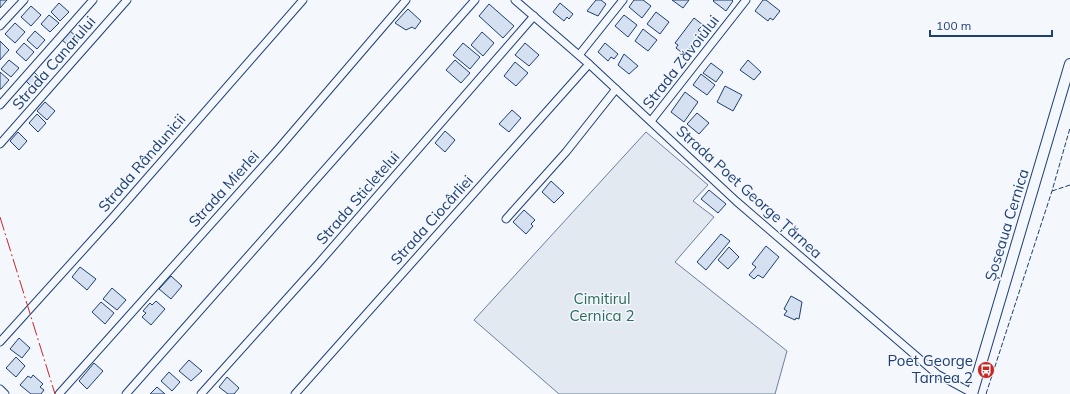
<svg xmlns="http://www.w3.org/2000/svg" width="1070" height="394" viewBox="0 0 1070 394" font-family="Mulish,sans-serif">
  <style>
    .green { fill: #e3e9f0; stroke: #687fa3 }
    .building { fill: #d5e0f0; stroke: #1d3f73 }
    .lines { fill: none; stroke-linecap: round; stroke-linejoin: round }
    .street-casing { stroke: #1d3f73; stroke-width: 9 }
    .secondary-casing { stroke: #1d3f73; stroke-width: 12 }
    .street { stroke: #f4f7fb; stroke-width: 7 }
    .secondary { stroke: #f4f7fb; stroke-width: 10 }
    .fence { stroke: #1d3f73; stroke-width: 1; stroke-dasharray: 5 2; stroke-linecap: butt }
    .power { stroke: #c62828; stroke-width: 1; stroke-dasharray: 14 3 2 3; stroke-linecap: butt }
    .labels { text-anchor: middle; stroke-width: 3; stroke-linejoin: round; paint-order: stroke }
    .street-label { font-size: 15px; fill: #1d3f73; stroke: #f4f7fb }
    .park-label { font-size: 15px; fill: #2c6c60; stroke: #f4f7fb }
    .poi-label { font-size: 15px; fill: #1d3f73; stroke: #f4f7fb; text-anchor: end }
  </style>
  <rect width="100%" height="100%" fill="#f4f7fb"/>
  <path class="green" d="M646,132L708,185L693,201L714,217L675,262L787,351L775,394H559L474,320Z"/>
  <g class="building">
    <path d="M0,0H7L0,8Z"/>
    <path d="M596,0H601L606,4L598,16L587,11Z"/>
    <path d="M634,0H643L651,6L642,18L629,7Z"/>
    <path d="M672,0H689L683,8Z"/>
    <path d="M714,0H732L733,1L726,11L713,1Z"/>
    <path d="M763,0H766L780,11L773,20L770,18L768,21L755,11Z"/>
    <path d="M59,3L69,12L60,21L51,12Z"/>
    <path d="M560,3L573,14L569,19L567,17L564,21L553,12Z"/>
    <path d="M489,4L514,26L503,38L479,16Z"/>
    <path d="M31,6L41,15L31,26L21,17Z"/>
    <path d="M408,9L421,21L415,29L412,27L406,30L395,23Z"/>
    <path d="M656,12L669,22L660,34L647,24Z"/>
    <path d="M49,15L59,23L50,32L41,24Z"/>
    <path d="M624,15L637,25L628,37L615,26Z"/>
    <path d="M694,18L703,25L698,30L702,33L685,55L676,48L678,45L675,43Z"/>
    <path d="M15,23L25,32L15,43L5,34Z"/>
    <path d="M643,29L657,40L648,51L635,41Z"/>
    <path d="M69,30L79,39L71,48L61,39Z"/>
    <path d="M35,31L45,40L37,49L27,40Z"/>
    <path d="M482,32L494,43L483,56L471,45Z"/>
    <path d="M0,41L9,50L0,60Z"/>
    <path d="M24,43L34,52L26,61L16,52Z"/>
    <path d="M463,43L480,57L470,69L453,55Z"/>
    <path d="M525,43L539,55L529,66L515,55Z"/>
    <path d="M605,43L618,54L614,59L611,57L608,61L598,52Z"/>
    <path d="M624,54L638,66L629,74L618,65Z"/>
    <path d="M9,60L19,68L11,77L1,69Z"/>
    <path d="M455,60L470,73L461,83L446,70Z"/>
    <path d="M748,60L761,72L754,80L740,70Z"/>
    <path d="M515,62L528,73L516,86L504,76Z"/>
    <path d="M711,63L723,72L716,82L703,73Z"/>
    <path d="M0,72L9,80L1,89H0Z"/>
    <path d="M34,72L43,81L35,90L26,81Z"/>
    <path d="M701,74L715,85L707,95L693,85Z"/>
    <path d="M725,86L742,95L733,111L717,102Z"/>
    <path d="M685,92L698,102L684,122L671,112Z"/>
    <path d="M45,102L55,111L47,120L37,111Z"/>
    <path d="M512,110L521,118L509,132L499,124Z"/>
    <path d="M697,113L709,123L699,134L687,124Z"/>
    <path d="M37,114L46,123L38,132L29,123Z"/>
    <path d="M445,131L455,140L445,152L435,143Z"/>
    <path d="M18,132L27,141L19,150L10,141Z"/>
    <path d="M551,181L564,193L554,203L542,192Z"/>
    <path d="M709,190L726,204L718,213L701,199Z"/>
    <path d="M524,210L535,220L531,224L533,226L526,234L513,222Z"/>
    <path d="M721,234L730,241L706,270L697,262Z"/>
    <path d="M766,246L779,257L763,278L758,275L754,279L749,275L756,267L752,264Z"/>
    <path d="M729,247L739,257L728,269L718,260Z"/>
    <path d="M80,267L96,279L87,290L72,277Z"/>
    <path d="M171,276L182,286L171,299L159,289Z"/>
    <path d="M112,288L126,300L117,310L103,299Z"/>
    <path d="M791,296L802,302L799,319L796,318L795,320L784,315L787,311L784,309Z"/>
    <path d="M156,301L165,309L151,325L142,317L146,313L143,311L150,303L152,305Z"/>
    <path d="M101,302L114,313L105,324L92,312Z"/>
    <path d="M19,338L30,348L22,358L10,349Z"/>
    <path d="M16,357L25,366L16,377L6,368Z"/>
    <path d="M189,360L202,371L191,381L179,371Z"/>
    <path d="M94,363L103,371L87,389L79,381Z"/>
    <path d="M169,372L180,382L172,391L161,381Z"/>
    <path d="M33,375L43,384L40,387L44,390L41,394H31L20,385L28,376L31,378Z"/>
    <path d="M227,377L239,388L234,394H228L219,387Z"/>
    <path d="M157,387L165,394H150Z"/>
  </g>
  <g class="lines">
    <g class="street-casing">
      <g id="street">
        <path d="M515,0L589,64L736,201L937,374L972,393"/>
        <path d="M0,26L24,0"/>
        <path d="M579,55L623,0"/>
        <path d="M0,105L93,0"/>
        <path d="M651,121L746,0"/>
        <path d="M0,144L127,0"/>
        <path d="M506,219L566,152L616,89"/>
        <path d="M0,342L113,217L303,0"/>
        <path d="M0,389L5,394"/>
        <path d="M59,394L279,148L406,0"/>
        <path d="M126,394L475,0"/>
        <path d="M201,394L318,264L534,16"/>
        <path d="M295,394L589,64"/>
      </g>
    </g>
    <g class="secondary-casing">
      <path id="secondary" d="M972,394L1070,64"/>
    </g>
    <use href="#street" class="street"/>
    <use href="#secondary" class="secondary"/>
    <g class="fence">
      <path d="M1052,191L1070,185"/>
      <path d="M986,394L1052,191L1070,128"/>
    </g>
    <path class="power" d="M0,217L55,394"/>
  </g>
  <defs>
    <g id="bus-disc" transform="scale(0.9)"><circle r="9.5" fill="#c62828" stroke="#f4f7fb"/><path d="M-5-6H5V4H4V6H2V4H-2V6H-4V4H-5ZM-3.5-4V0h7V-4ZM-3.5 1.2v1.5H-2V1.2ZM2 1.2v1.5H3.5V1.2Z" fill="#fff"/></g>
  </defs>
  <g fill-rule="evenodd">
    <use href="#bus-disc" x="986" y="370"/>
  </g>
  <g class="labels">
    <g class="street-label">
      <text transform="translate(681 62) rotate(-52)" y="5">Strada Zăvoiului</text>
      <text transform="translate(54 63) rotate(-49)" y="5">Strada Canarului</text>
      <text transform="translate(142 163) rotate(-49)" y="5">Strada Rândunicii</text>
      <text transform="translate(224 189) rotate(-48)" y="5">Strada Mierlei</text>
      <text transform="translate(749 192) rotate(42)" y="5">Strada Poet George Țărnea</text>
      <text transform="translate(358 198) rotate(-49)" y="5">Strada Sticletelui</text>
      <text transform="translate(432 220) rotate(-48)" y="5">Strada Ciocârliei</text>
      <text transform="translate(1007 225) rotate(-73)" y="5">Șoseaua Cernica</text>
    </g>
    <g class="park-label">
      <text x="602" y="304">Cimitirul<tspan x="602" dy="17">Cernica 2</tspan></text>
    </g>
    <g class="poi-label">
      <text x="973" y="366">Poet George<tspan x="973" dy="17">Tarnea 2</tspan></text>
    </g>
  </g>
  <path d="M930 30v6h122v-6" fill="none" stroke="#1d3f73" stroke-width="2"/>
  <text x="936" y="30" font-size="12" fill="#1d3f73" stroke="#f4f7fb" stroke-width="3" paint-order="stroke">100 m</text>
</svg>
